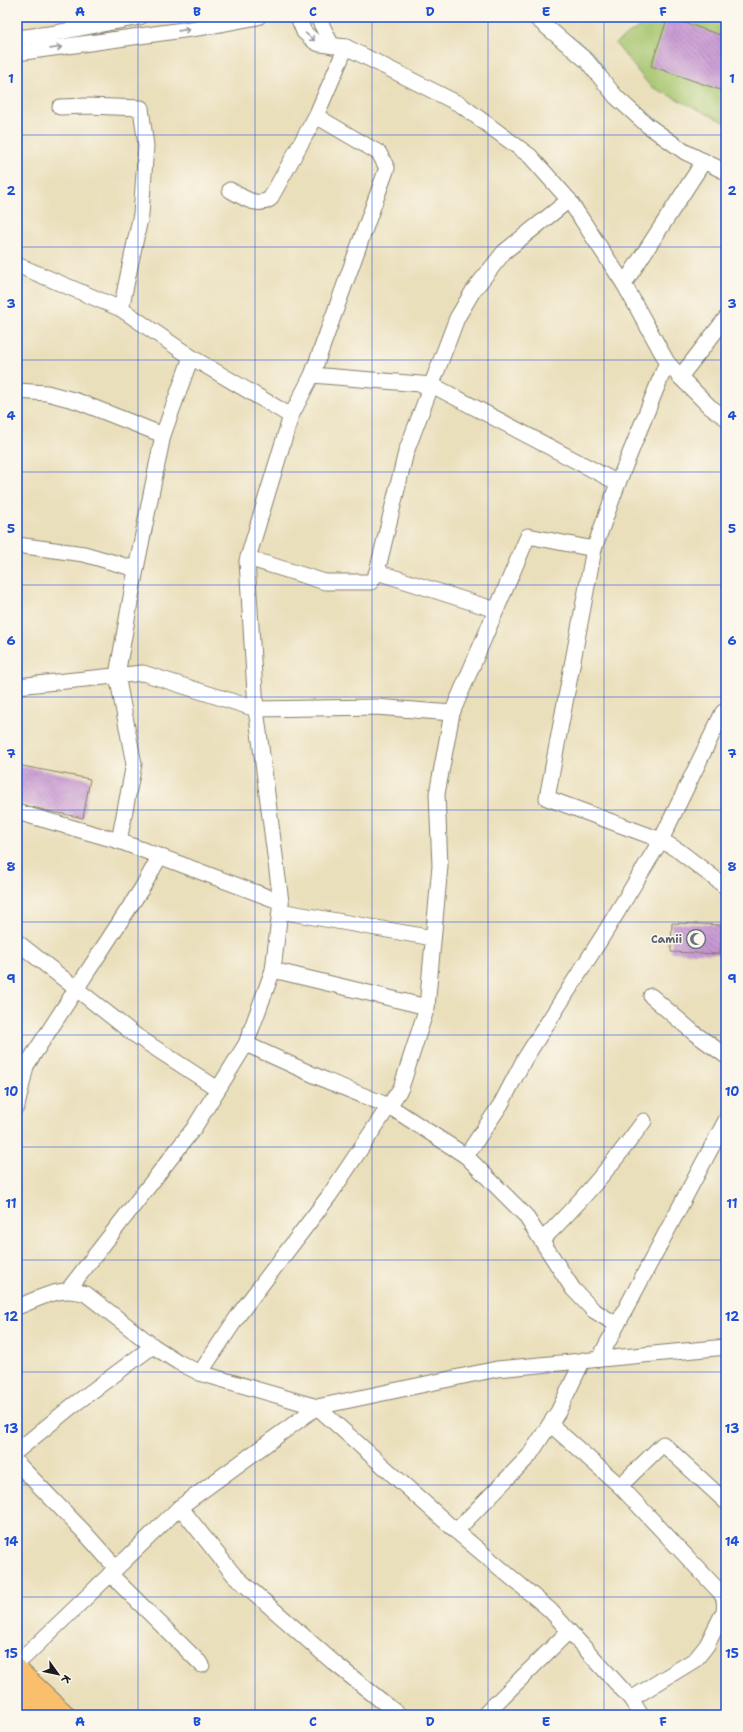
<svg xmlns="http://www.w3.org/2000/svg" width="743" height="1732" viewBox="0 0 743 1732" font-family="'Shantell Sans',sans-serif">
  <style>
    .garden { fill: #a5c46c; stroke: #607044 }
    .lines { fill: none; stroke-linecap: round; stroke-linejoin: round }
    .stream { stroke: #47a8c6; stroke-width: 4 }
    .building { fill: url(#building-back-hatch) }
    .minor-casing { stroke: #837e6c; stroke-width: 17 }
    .major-casing { stroke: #837e6c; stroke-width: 21 }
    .minor { stroke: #fff; stroke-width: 15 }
    .major { stroke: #f9bf6c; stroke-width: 19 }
    .oneway { stroke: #999 }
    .grid { fill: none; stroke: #1d4ed8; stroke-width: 1; stroke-opacity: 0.55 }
    .labels { text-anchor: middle; stroke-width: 3; stroke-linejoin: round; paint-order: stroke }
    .worship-label { font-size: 11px; font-weight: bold; fill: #5b616d; stroke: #fbf7ec; text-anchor: end }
    .neatline { fill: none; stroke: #1d4ed8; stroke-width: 1.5 }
    .grid-label { font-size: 13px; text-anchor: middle; font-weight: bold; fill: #1d4ed8 }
  </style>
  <defs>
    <pattern id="building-back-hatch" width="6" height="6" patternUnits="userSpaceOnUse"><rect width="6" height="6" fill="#c796d2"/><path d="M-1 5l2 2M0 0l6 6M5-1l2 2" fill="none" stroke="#a17aaa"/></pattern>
  </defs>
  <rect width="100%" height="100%" fill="#fbf7ec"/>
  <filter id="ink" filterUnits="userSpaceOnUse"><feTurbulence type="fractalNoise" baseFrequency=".025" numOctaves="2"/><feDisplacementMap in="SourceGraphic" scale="8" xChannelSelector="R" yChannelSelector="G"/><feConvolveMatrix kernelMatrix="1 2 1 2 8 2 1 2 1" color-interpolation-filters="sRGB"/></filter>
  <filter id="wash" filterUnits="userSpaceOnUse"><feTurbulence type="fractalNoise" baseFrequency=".012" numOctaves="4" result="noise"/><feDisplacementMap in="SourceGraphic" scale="16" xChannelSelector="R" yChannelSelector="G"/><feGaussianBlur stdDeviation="0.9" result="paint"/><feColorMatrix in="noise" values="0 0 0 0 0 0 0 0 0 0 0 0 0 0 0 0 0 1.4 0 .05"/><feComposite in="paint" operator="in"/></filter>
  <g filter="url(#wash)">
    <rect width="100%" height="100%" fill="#eadfbb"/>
    <path class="garden" d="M654,17H726V123L650,86L615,43Z"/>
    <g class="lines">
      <g class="stream">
        <path d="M571,38L593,55L603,70"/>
        <path d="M636,105L670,132"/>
      </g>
    </g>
    <g id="blocks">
      <g class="building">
        <path d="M668,17L726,37V92L651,66Z"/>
        <path d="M17,765L90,779L83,818L48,811L17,803Z"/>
        <path d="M672,923L721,925L720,954L671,952Z"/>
      </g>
    </g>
  </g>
  <g filter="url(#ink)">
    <use href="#blocks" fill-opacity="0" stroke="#837e6c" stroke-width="1"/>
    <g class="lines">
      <g class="minor-casing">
        <g id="minor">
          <path d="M298,17L304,32L315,42L320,44L346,47L461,105L530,156L569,200L624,284L667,362L680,377L710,407L726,418"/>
          <path d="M318,17L332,46"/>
          <path d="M535,17L587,61L616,97L647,125L685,152L726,172"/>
          <path d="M17,38L49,34L140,17"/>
          <path d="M17,53L205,27L258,17"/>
          <path d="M60,107L87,106L141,108L146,146L141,214L121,309"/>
          <path d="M230,190C243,197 256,208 270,199L316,116"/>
          <path d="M17,265L121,309L191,357L291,416"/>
          <path d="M624,284L704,161"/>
          <path d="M667,362L618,483L594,549L547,798L661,840L723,712"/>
          <path d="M312,375L387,168L379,153L316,116L346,47"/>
          <path d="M680,377L726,318"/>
          <path d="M17,391L47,393L77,401L163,435L136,569L84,554L17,545"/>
          <path d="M163,435L191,357"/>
          <path d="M594,549L528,536L452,713L376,707L256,709L247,561L291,416L312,375L432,385L618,483"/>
          <path d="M248,558L325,582H371L377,572"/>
          <path d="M496,610L377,572L406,452L457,318L473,291L504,252L569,200"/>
          <path d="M17,686L143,673L256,709L281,902L119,841L134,764L117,675L136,569"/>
          <path d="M452,713L437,794L440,866L427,1007L401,1088L389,1106L466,1156L501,1104L524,1060L604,934L661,840L679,851L726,887"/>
          <path d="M17,812L119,841"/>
          <path d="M280,911L433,938"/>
          <path d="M17,942L135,1035L218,1089"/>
          <path d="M273,970L427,1007"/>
          <path d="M651,996L694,1033L726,1056"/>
          <path d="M17,1106L26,1066L142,888L160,856"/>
          <path d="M466,1156L525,1215L573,1289L593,1310L617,1325"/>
          <path d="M542,1240C580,1203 613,1164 644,1121"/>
          <path d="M68,1290L194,1128L246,1044L273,970L281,902"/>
          <path d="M17,1307C41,1298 61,1285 86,1294L153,1346L178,1362L200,1373L317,1407L456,1531L529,1456L558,1412L583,1360"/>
          <path d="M599,1359L726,1120"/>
          <path d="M200,1373L240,1313L329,1196L389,1106L325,1080L246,1044"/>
          <path d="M17,1451L72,1406L153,1346"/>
          <path d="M17,1463L85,1533L116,1568"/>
          <path d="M620,1486L663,1444L726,1502"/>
          <path d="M180,1507L234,1575L333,1662L399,1715"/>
          <path d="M456,1531L550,1610L631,1699L696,1659L707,1645L724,1611C725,1603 725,1599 720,1592L620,1486L550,1424"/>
          <path d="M110,1574L202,1665"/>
          <path d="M17,1664L180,1507L317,1407L497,1369L726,1347"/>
          <path d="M631,1699L641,1715"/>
          <path d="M484,1715L569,1631"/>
        </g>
      </g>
      <g class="major-casing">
        <g id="major">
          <path d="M17,1669L66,1715"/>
          <path d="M17,1692L43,1715"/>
        </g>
      </g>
      <use href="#minor" class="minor"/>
      <use href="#major" class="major"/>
    </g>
    <defs><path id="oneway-shaft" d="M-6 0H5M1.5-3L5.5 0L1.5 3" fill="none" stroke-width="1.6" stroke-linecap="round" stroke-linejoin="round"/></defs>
    <g class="oneway">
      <use href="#oneway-shaft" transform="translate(184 30) rotate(-8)"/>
      <use href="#oneway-shaft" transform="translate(310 37) rotate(40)"/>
      <use href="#oneway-shaft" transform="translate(56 48) rotate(-8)"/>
    </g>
  </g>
  <path class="grid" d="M138,17V1715M255,17V1715M372,17V1715M488,17V1715M604,17V1715M17,135H726M17,247H726M17,360H726M17,472H726M17,585H726M17,697H726M17,810H726M17,922H726M17,1035H726M17,1147H726M17,1260H726M17,1372H726M17,1485H726M17,1597H726"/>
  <defs>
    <g id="mosque-ring" transform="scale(1)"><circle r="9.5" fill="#fbf7ec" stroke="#6b7280" stroke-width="1.5"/><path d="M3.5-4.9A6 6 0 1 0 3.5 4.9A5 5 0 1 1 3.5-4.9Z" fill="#6b7280"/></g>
  </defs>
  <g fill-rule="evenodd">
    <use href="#mosque-ring" x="696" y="939"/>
  </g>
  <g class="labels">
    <g class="worship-label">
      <text x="682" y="943">Camii</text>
    </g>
  </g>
  <rect width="743" height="1732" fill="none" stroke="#fbf7ec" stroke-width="44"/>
  <g transform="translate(58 1674) rotate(123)" stroke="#fbf7ec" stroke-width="3" paint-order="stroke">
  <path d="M0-3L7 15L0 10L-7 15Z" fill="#1c1c1c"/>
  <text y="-6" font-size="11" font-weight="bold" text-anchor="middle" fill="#1c1c1c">K</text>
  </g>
  <rect x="22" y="22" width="699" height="1688" class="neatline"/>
  <g class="grid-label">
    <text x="80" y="16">A</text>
    <text x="197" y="16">B</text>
    <text x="313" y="16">C</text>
    <text x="430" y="16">D</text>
    <text x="546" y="16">E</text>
    <text x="663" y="16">F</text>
    <text x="11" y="83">1</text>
    <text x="732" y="83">1</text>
    <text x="11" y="195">2</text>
    <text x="732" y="195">2</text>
    <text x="11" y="308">3</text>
    <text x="732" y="308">3</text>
    <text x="11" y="420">4</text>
    <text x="732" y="420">4</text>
    <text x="11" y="533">5</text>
    <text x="732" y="533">5</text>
    <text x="11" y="645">6</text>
    <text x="732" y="645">6</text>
    <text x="11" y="758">7</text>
    <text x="732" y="758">7</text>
    <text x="11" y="871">8</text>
    <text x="732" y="871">8</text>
    <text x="11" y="983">9</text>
    <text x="732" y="983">9</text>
    <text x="11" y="1096">10</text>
    <text x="732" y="1096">10</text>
    <text x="11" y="1208">11</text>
    <text x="732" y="1208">11</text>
    <text x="11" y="1321">12</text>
    <text x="732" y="1321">12</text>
    <text x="11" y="1433">13</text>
    <text x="732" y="1433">13</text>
    <text x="11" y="1546">14</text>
    <text x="732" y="1546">14</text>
    <text x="11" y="1658">15</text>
    <text x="732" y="1658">15</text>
    <text x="80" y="1726">A</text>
    <text x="197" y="1726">B</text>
    <text x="313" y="1726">C</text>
    <text x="430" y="1726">D</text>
    <text x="546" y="1726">E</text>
    <text x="663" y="1726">F</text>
  </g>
</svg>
